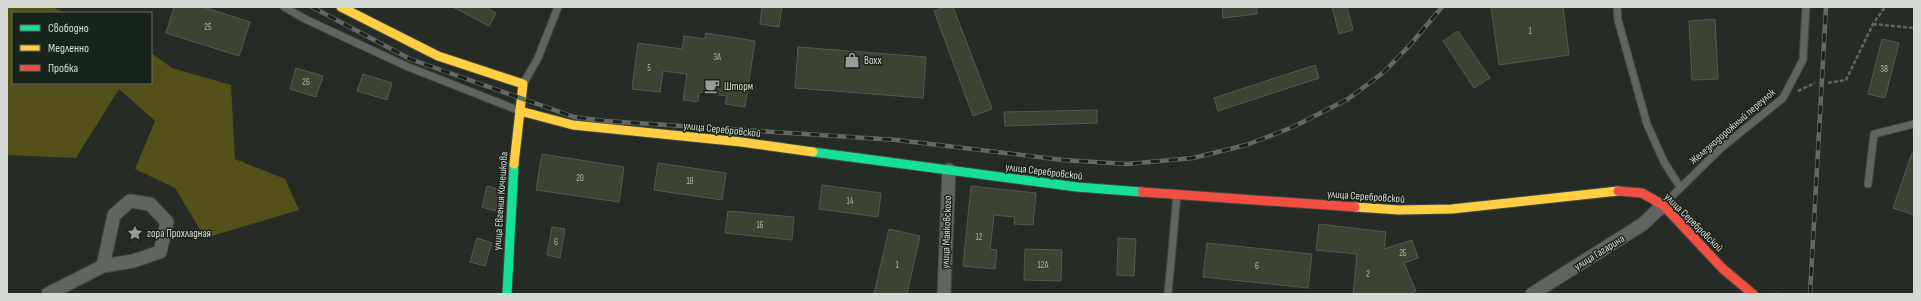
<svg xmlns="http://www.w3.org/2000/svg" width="1921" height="301" viewBox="0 0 1921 301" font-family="'Sofia Sans Condensed',sans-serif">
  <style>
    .green { fill: #535019 }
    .building { fill: #3d4332; stroke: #565954 }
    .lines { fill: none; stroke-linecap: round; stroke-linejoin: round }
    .lane-casing { stroke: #424742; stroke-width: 9 }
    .street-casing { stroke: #424742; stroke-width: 15 }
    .fast-casing { stroke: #424742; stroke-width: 11 }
    .slow-casing { stroke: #424742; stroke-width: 11 }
    .jam-casing { stroke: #424742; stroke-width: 11 }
    .path { stroke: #626661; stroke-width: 2.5; stroke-dasharray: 4 2; stroke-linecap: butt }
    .lane { stroke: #616560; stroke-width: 7 }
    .street { stroke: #616560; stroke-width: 13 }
    .fast { stroke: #16e098; stroke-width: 9 }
    .slow { stroke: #ffcf43; stroke-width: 9 }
    .jam { stroke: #f24e42; stroke-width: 9 }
    .rail-casing { stroke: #656864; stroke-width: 4.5 }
    .rail { stroke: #1a2319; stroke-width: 3; stroke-dasharray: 9; stroke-linecap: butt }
    .labels { text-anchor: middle; stroke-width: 3; stroke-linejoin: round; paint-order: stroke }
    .number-label { font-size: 9px; fill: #afb5ac }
    .poi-label { font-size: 11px; fill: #d5dbd4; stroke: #1a2319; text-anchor: start }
    .street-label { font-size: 11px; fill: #d5dbd4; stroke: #1a2319 }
  </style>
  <rect width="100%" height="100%" fill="#262b25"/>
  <path class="green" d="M7,7H52L65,13H13V83H151V53L172,68L231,85L235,159L285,179L299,210L205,238L175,188L135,169L155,121L119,89L76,158L7,155Z"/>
  <g class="building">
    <path d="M174,7H203L250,22L239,56L166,33Z"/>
    <path d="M453,7H485L496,13L489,26Z"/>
    <path d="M762,7H782L779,27L760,24Z"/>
    <path d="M945,7H953L992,109L973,116L934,11Z"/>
    <path d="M1222,7H1257V14L1223,18Z"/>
    <path d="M1332,7H1347L1353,30L1339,34Z"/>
    <path d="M1491,7H1563L1569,55L1499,65Z"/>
    <path d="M1715,19L1718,79L1692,80L1689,21Z"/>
    <path d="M1458,31L1490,78L1474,88L1443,41Z"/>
    <path d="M706,33L755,41L745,107L725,104L727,96L699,92L698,102L683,100L687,74L663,71L660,92L632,89L638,43L682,49L684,36L705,39Z"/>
    <path d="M1882,39L1899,43L1885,98L1868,94Z"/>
    <path d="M798,47L926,57L923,98L795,88Z"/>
    <path d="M1315,65L1319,78L1218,111L1214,98Z"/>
    <path d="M296,68L323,76L316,97L290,89Z"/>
    <path d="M363,74L392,83L387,100L357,91Z"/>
    <path d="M1097,110V123L1005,126L1004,112Z"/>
    <path d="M1912,153H1914V215L1893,208Z"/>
    <path d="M542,154L624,167L619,202L536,190Z"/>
    <path d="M658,163L726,173L722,200L654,190Z"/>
    <path d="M822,185L881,193L878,217L819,209Z"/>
    <path d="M487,186L501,190L495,211L482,207Z"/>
    <path d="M971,186L1036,193L1033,225L1014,224L1015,217L994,215L990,249L997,250L995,269L963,266Z"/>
    <path d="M728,211L794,217L792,240L725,233Z"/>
    <path d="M1319,224L1386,232L1384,249L1412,240L1418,258L1404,263L1416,291L1408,294H1353L1357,254L1316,250Z"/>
    <path d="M552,227L565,229L560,258L547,255Z"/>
    <path d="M889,229L920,236L907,294H874Z"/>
    <path d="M477,238L492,243L485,266L470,262Z"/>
    <path d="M1118,238L1136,239L1134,276L1117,275Z"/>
    <path d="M1207,243L1312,254L1308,288L1203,277Z"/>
    <path d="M1025,249L1062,250L1061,281L1024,280Z"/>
  </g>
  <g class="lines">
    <g class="lane-casing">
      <g id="lane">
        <path d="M284,7L305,19L406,66L520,111"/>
        <path d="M1617,7L1618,20L1647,124L1664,162L1680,187"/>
        <path d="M523,84L538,58L558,7"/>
        <path d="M1868,184L1874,134L1914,124"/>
        <path d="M1663,205L1721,148L1783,98L1803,60L1806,7"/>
        <path d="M1168,294L1177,195"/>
      </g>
    </g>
    <g class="street-casing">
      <g id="street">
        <path d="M48,294L103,266L133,261L160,252L167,222L150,204L130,201L114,215L103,266"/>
        <path d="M944,294L949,170"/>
        <path d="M1532,294L1643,224L1663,205"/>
      </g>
    </g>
    <g class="fast-casing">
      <g id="fast">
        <path d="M813,152L1077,187L1142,192"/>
        <path d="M507,294L514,164"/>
      </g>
    </g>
    <g class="slow-casing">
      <g id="slow">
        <path d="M341,7L438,56L523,84L514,164"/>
        <path d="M520,111L573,125L741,142L813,152"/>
        <path d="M1355,207L1399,210L1452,209L1618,191"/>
      </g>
    </g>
    <g class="jam-casing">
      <g id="jam">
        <path d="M1618,191L1642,193L1663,205L1723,269L1753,294"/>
        <path d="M1142,192L1355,207"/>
      </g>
    </g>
    <g class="path">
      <path d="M1873,24L1914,28"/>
      <path d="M1828,83L1846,80L1873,24L1885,7"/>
      <path d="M1798,91L1815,83"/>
      <path d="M1775,294H1779"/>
    </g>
    <use href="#lane" class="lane"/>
    <use href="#street" class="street"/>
    <use href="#fast" class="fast"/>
    <use href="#slow" class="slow"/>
    <use href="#jam" class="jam"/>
    <g class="rail-casing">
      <g id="rail">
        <path d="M312,7L410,59L574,117L605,121L897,140L1063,160L1127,164L1193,158L1246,145L1293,127L1348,99L1384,72L1410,45L1442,7"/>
        <path d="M1810,294L1826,7"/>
      </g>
    </g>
    <use href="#rail" class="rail"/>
  </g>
  <defs>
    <g id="shop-bare" transform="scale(1.2)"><path d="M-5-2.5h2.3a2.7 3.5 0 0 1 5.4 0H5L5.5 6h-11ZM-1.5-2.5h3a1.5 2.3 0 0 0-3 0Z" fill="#989d97" stroke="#1a2319" stroke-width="2.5" paint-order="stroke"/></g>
    <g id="cafe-bare" transform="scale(1.2)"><path d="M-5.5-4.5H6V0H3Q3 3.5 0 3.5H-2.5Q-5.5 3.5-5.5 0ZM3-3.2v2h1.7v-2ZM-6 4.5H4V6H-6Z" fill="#989d97" stroke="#1a2319" stroke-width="2.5" paint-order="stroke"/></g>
    <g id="sight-bare" transform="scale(1.2)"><path d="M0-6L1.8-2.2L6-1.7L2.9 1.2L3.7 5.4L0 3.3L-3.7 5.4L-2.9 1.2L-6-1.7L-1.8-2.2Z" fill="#989d97" stroke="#1a2319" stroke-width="2.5" paint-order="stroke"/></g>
  </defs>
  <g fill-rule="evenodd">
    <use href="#shop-bare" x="852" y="60"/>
    <use href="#cafe-bare" x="712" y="86"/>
    <use href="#sight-bare" x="135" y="233"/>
  </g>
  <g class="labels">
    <g class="number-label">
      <text x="208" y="30">25</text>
      <text x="1530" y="34">1</text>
      <text x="717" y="60">3А</text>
      <text x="649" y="71">5</text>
      <text x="1884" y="72">38</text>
      <text x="306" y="85">26</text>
      <text x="580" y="181">20</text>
      <text x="690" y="184">18</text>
      <text x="850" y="204">14</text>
      <text x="760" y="228">16</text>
      <text x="979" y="240">12</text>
      <text x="556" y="245">6</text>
      <text x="1403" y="256">2Б</text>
      <text x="897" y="268">1</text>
      <text x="1043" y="268">12А</text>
      <text x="1257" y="269">6</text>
      <text x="1368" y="277">2</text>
    </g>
    <g class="poi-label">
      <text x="864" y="64">Boxx</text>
      <text x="724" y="90">Шторм</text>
      <text x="147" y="237">гора Прохладная</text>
    </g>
    <g class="street-label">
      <text transform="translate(1732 126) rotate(-41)" y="4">Железнодорожный переулок</text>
      <text transform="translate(722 129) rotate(6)" y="4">улица Серебровской</text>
      <text transform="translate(1044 171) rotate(7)" y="4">улица Серебровской</text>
      <text transform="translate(1366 196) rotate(4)" y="4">улица Серебровской</text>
      <text transform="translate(500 201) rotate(-86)" y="4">улица Евгения Кочешкова</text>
      <text transform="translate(1694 222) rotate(45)" y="4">улица Серебровской</text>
      <text transform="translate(946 232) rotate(-88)" y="4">улица Маяковского</text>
      <text transform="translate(1599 252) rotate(-32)" y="4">улица Гагарина</text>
    </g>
  </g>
  <rect width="1921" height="301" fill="none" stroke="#d5dbd4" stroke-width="16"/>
  <rect x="12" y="12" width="140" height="72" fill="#1a2319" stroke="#656d64"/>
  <rect x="20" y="25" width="20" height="6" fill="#16e098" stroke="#656d64"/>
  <text x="48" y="32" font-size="12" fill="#d5dbd4">Свободно</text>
  <rect x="20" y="45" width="20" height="6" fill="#ffcf43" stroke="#656d64"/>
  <text x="48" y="52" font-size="12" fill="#d5dbd4">Медленно</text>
  <rect x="20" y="65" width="20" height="6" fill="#f24e42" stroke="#656d64"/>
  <text x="48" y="72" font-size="12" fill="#d5dbd4">Пробка</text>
</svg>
